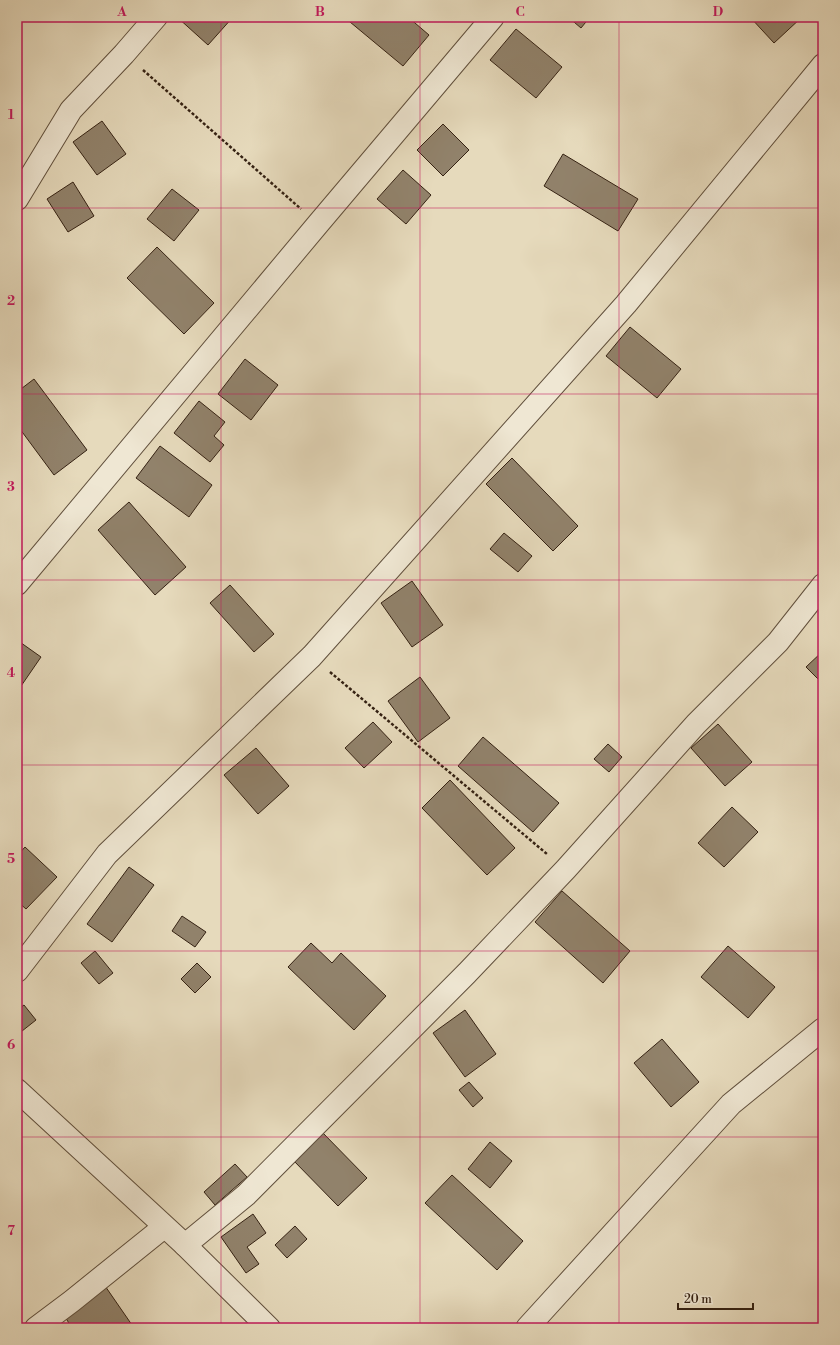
<svg xmlns="http://www.w3.org/2000/svg" width="840" height="1345" viewBox="0 0 840 1345" font-family="'Libre Bodoni',serif">
  <style>
    .building { fill: #91826b; stroke: #352213 }
    .lines { fill: none; stroke-linecap: round; stroke-linejoin: round }
    .minor-casing { stroke: #61503d; stroke-width: 24 }
    .path { stroke: #352213; stroke-width: 2.5; stroke-dasharray: 3 2; stroke-linecap: butt }
    .minor { stroke: #efe7d3; stroke-width: 22 }
    .grid { fill: none; stroke: #c2185b; stroke-width: 1; stroke-opacity: 0.55 }
    .neatline { fill: none; stroke: #c2185b; stroke-width: 1.5 }
    .grid-label { font-size: 13px; text-anchor: middle; font-weight: bold; fill: #c2185b }
  </style>
  <rect width="100%" height="100%" fill="#e6dabc"/>
  <filter id="stains"><feTurbulence type="fractalNoise" baseFrequency=".005" numOctaves="4"/><feColorMatrix values="0 0 0 0 .2 0 0 0 0 .09 0 0 0 0 .02 0 0 0 .5 -.17"/></filter>
  <radialGradient id="worn" r=".72"><stop offset=".6" stop-color="#630" stop-opacity="0"/><stop offset="1" stop-color="#630" stop-opacity=".3"/></radialGradient>
  <g class="building">
    <path d="M177,17H233L208,45Z"/>
    <path d="M344,17H408L429,35L403,66Z"/>
    <path d="M568,17H590L581,28Z"/>
    <path d="M750,17H802L774,43Z"/>
    <path d="M516,29L562,67L536,98L490,60Z"/>
    <path d="M102,121L126,154L97,175L73,142Z"/>
    <path d="M443,124L469,150L443,176L417,150Z"/>
    <path d="M563,154L638,199L618,231L544,186Z"/>
    <path d="M403,170L431,195L406,224L377,199Z"/>
    <path d="M73,182L94,216L68,232L47,199Z"/>
    <path d="M172,189L199,210L174,241L147,219Z"/>
    <path d="M157,247L214,303L184,334L127,278Z"/>
    <path d="M630,327L681,369L657,398L606,356Z"/>
    <path d="M245,359L278,385L251,420L218,394Z"/>
    <path d="M34,379L87,450L54,475L17,425V392Z"/>
    <path d="M199,401L225,422L214,436L224,445L210,462L174,433Z"/>
    <path d="M160,446L212,485L189,517L136,478Z"/>
    <path d="M512,458L578,526L553,551L486,484Z"/>
    <path d="M129,502L186,567L155,595L98,530Z"/>
    <path d="M504,533L532,556L518,572L490,549Z"/>
    <path d="M412,581L443,625L412,647L381,603Z"/>
    <path d="M230,585L274,634L254,652L210,603Z"/>
    <path d="M17,640L41,657L19,689L17,687Z"/>
    <path d="M823,651V684L806,667Z"/>
    <path d="M420,677L450,718L418,742L388,701Z"/>
    <path d="M373,722L392,742L364,768L345,748Z"/>
    <path d="M718,724L752,762L725,786L691,748Z"/>
    <path d="M483,737L559,803L533,832L458,766Z"/>
    <path d="M608,744L622,757L609,772L594,759Z"/>
    <path d="M256,748L289,786L258,814L224,775Z"/>
    <path d="M450,780L515,848L487,875L422,808Z"/>
    <path d="M732,807L758,832L724,867L698,843Z"/>
    <path d="M25,847L57,877L26,909L17,901V856Z"/>
    <path d="M129,867L154,885L112,942L87,924Z"/>
    <path d="M562,891L630,951L603,983L535,922Z"/>
    <path d="M182,916L206,932L195,947L172,931Z"/>
    <path d="M311,943L332,963L341,953L386,996L354,1030L288,967Z"/>
    <path d="M728,946L775,987L748,1018L701,977Z"/>
    <path d="M95,951L113,973L99,984L81,963Z"/>
    <path d="M197,963L211,977L195,993L181,979Z"/>
    <path d="M24,1005L36,1020L17,1035V1010Z"/>
    <path d="M465,1010L496,1054L465,1077L433,1033Z"/>
    <path d="M662,1039L699,1082L671,1107L634,1063Z"/>
    <path d="M469,1082L483,1098L473,1107L459,1090Z"/>
    <path d="M321,1131L367,1178L338,1206L292,1159Z"/>
    <path d="M490,1142L512,1161L490,1188L468,1169Z"/>
    <path d="M235,1164L247,1177L215,1205L204,1192Z"/>
    <path d="M452,1175L523,1241L497,1270L425,1203Z"/>
    <path d="M253,1214L266,1233L247,1247L259,1264L246,1273L221,1237Z"/>
    <path d="M295,1226L307,1239L287,1258L275,1245Z"/>
    <path d="M103,1283L132,1325L127,1328H72L62,1312Z"/>
  </g>
  <g class="lines">
    <g class="minor-casing">
      <g id="minor">
        <path d="M17,199L71,110L124,54L156,17"/>
        <path d="M17,584L318,224L493,17"/>
        <path d="M17,971L107,854L312,656L626,304L823,65"/>
        <path d="M17,1090L185,1245L269,1328"/>
        <path d="M185,1245L246,1195L467,973L566,869L696,724L778,642L823,585"/>
        <path d="M36,1328L72,1301L164,1227"/>
        <path d="M527,1328L731,1104L823,1029"/>
      </g>
    </g>
    <g class="path">
      <path d="M143,70L301,209"/>
      <path d="M330,672L547,854"/>
    </g>
    <use href="#minor" class="minor"/>
  </g>
  <path class="grid" d="M221,17V1328M420,17V1328M619,17V1328M17,208H823M17,394H823M17,580H823M17,765H823M17,951H823M17,1137H823"/>
  <rect width="840" height="1345" fill="none" stroke="#e6dabc" stroke-width="44"/>
  <path d="M678 1303v6h75v-6" fill="none" stroke="#352213" stroke-width="2"/>
  <text x="684" y="1303" font-size="12" fill="#352213" stroke="#efe7d3" stroke-width="3" paint-order="stroke">20 m</text>
  <rect x="22" y="22" width="796" height="1301" class="neatline"/>
  <g class="grid-label">
    <text x="122" y="16">A</text>
    <text x="320" y="16">B</text>
    <text x="520" y="16">C</text>
    <text x="718" y="16">D</text>
    <text x="11" y="119">1</text>
    <text x="11" y="305">2</text>
    <text x="11" y="491">3</text>
    <text x="11" y="677">4</text>
    <text x="11" y="863">5</text>
    <text x="11" y="1049">6</text>
    <text x="11" y="1235">7</text>
  </g>
  <rect width="100%" height="100%" filter="url(#stains)"/>
  <rect width="100%" height="100%" fill="url(#worn)"/>
</svg>
